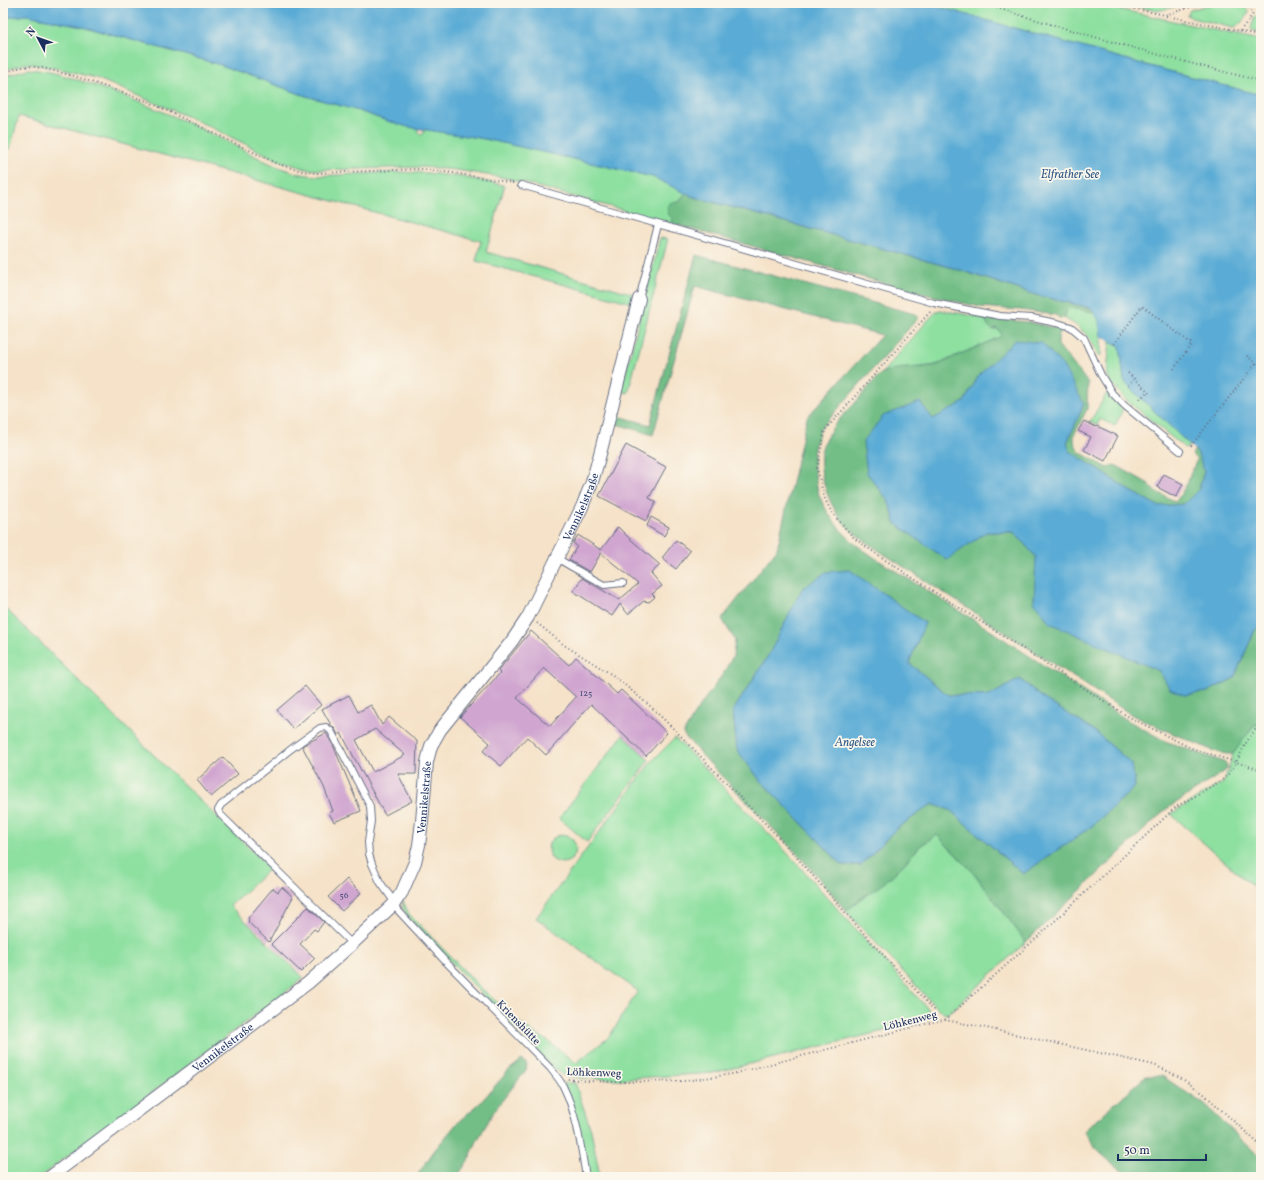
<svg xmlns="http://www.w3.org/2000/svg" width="1264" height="1180" viewBox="0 0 1264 1180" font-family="Vollkorn,serif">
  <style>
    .green { fill: #8ee0a0; stroke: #54887f }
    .forest { fill: #72be86; stroke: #467672; fill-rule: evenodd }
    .water { fill: #5aabd5; stroke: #3a6d9a }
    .building { fill: #d0a6d0; fill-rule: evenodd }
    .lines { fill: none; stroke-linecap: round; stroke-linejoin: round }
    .service-casing { stroke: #676e83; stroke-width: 8 }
    .minor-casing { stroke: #676e83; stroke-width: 14 }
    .path { stroke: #676e83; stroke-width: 2; stroke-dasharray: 1 3; stroke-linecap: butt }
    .service { stroke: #fff; stroke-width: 6 }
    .minor { stroke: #fff; stroke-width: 12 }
    .labels { text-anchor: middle; stroke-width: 3.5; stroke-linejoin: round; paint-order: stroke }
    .number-label { font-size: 9px; fill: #484d7a }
    .street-label { font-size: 11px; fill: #1b2f5e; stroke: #fbf7ec }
    .water-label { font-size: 12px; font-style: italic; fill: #315a88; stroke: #fbf7ec }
  </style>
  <rect width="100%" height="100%" fill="#fbf7ec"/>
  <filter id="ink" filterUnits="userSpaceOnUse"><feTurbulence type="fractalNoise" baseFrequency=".025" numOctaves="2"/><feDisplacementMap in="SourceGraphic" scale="8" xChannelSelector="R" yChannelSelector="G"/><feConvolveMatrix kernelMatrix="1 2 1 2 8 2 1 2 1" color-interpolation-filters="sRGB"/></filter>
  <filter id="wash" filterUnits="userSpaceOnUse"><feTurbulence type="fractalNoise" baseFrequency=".012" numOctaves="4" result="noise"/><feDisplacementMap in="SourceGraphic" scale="16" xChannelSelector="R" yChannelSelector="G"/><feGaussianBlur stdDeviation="0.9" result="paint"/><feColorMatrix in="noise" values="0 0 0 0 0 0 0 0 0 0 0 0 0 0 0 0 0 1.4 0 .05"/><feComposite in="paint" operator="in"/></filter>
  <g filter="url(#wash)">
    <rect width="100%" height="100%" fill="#f5e2c8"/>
    <g class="green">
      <path d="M925,3H1090L1261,40V95L1146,65Z"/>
      <path d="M1121,3H1191L1157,11Z"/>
      <path d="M1215,3H1246V8L1249,12C1245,18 1240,26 1233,28L1192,18L1187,15L1190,10Z"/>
      <path d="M27,15L82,26L221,65L303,95L359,111L387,121L418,128V133L421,135L424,133V129L485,139L653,177L686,193C678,201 671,212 673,224L506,178L456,170L422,167L320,170L306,169L278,160L198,121L96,78L60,69L31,64H24L3,70V18Z"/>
      <path d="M1255,16L1261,17V33L1252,31L1251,28Z"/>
      <path d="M28,69C50,70 72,78 93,85C139,101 184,120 228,142C256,156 285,175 318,176L398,172L428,173L462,177L503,185L504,188L486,252L634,294L632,303L476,261L481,241L19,116L10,149L3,150V76Z"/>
      <path d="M660,238L668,239L628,393L621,391Z"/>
      <path d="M1069,308C1076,309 1089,309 1095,314C1103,320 1101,345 1101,355L1100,356H1098C1091,336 1082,328 1064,318L1067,310Z"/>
      <path d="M940,310L986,318V321L995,330L996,328L1001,333L1002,335L1000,337L936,365L893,371L881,374L929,319L937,311Z"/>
      <path d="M1110,341L1120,346L1124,380L1128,386L1190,445L1186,449L1126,400L1109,380L1107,372Z"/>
      <path d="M1107,393L1123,409L1115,426L1100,419L1098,424H1097L1096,425L1090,422Z"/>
      <path d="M3,606L179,780L270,868L230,906L304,978L40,1177H3Z"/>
      <path d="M1261,625V894L1171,814L1224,782L1233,754Z"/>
      <path d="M623,735L649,760L587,842L559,818Z"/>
      <path d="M675,738L780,845L928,1009C933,1015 931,1017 924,1021L713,1073L620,1079L580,1078L563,1075L550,1065L409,918L403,909L402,899L409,914L481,988L527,1029L548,1041L576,1063L609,1037L638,991L536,918L650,763Z"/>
      <path d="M937,835L974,873L1026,942L949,1013L945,1014L936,1007L846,911L902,866L921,845Z"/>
      <circle cx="562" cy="849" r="14"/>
      <path d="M563,1083H575L591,1130L600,1177H588Z"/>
    </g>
    <g class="forest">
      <path d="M686,193L691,196L957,269L1036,295L1091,308L1095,314L1089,311L1069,308L1067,310L1064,318H1059L1056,315L1021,310L980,307L916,292L673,224L672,218L668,214V205L672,202L678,203Z"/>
      <path d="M696,255L915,314L918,318L821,428L815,444L813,454L814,469L818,492L822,502L830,516L840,529L855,544L875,558L982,625L1127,720L1165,741L1226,763L1227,768L1225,771L1165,810L1026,942L974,873L937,835L921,845L902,866L885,882L862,898L846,911C797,847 735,794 683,734L697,710L723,674L733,656L735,640L722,619L777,549L807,417L882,335L695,286L653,435L613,423L615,415L650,425ZM925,622L909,663L948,695L989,696L1020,679L1044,699L1092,729L1132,764L1135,787L1092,826L1023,874L950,810L932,804L896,829L861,865H842L760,780L737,750L733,711L768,656Z"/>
      <path d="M986,318L1028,322L1068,331L1069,332L1067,333L1061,332L1058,335V345L1088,383L1087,409L1074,435V442L1079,452L1108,468L1113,465L1117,466L1149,484L1155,491L1176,502L1188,482L1191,472L1197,460L1192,455L1195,449L1197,452L1204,471L1199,489L1184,504L1158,506L1129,490L1070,451L1067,443L1084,404L979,375L964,402L933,420L867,473L888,500L896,524L947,559L986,532H1014L1037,557L1034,602L1129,658L1159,671L1166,681L1184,695L1207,692L1234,678L1255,630L1261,625V727L1255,724L1233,754C1221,755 1209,749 1198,744C1175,735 1154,725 1132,715L884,554C870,544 854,535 843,522C828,504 814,465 824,443C831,427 842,416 854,404C859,399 877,376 882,373C898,366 919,369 936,365C944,363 951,358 958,355C972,349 986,343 1000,337L1002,335C1001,333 998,329 996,328L993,330C989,327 986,324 986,318Z"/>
      <path d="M522,1060L527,1064L526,1070L494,1111L477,1141L469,1159L457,1177H416L434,1151L458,1122L480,1103L509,1070Z"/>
      <path d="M1146,1076H1162L1205,1105L1261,1158V1177H1129L1099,1152L1084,1131Z"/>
    </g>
    <g class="water">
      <path d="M3,3H925L1146,65L1261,95V625L1255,630L1234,678L1207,692L1184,695L1170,689L1159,671L1050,623L1034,602L1036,557L1014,532H986L947,560L896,524L888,500L867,473L863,442L883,416L920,402L933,419L964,402L979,375L1015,340L1042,343L1063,366L1084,404L1067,443L1070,451L1129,490L1158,506L1184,504L1199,489L1204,471L1197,452L1128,386L1124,380L1120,346L1101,336L1099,320L1091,308L1036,295L957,269L691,196L653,177L485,139L408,127L387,121L359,111L303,95L221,65L82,26L27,15L3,18Z"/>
      <path d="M850,570L925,623L909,663L948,695L989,696L1020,679L1044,699L1092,729L1132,764L1135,787L1092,826L1023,874L950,810L932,804L896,829L861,865H842L760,780L737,750L733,711L768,656L802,589L826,572Z"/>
    </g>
    <g id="blocks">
      <g class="building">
        <path d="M1084,421L1096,427L1097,426L1118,436L1105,461L1084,450L1091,437L1078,431Z"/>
        <path d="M626,445L666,467L649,498L656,502L646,521L599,496Z"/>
        <path d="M1164,474L1183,484L1176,497L1157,487Z"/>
        <path d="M651,517L669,527L664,536L647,526Z"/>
        <path d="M618,527L628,537L660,565L651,573L662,586L652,594L655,597L649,602L644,601L628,614L620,604L612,616L573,591L582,578L619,600L638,584L601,553L590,572L569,560L577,546L573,543L578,535L601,550Z"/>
        <path d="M676,540L690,551L676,569L662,558Z"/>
        <path d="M531,631L569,665L576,657L617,694L621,690L667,733L646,756L591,704L546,755L527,737L501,766L483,751L490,743L460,717L500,673L498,671ZM544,668L576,697L550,726L517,698Z"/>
        <path d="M305,686L321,705L293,729L277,710Z"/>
        <path d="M349,695L358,712L371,705L382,725L389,717L417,741L416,774H398L412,801L385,815L341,733L338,735L335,729L331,725L322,709ZM375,729L405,755L373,772L356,740Z"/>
        <path d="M326,733L333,745L361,811L334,822L329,813L333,811L324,787L302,746Z"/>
        <path d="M223,757L238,774L211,797L197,780Z"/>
        <path d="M347,879L361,893L342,911L328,897Z"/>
        <path d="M282,887L293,897L269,942L248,922L249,920L248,918L273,888L278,892Z"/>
        <path d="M308,907L324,922L317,931L314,929L300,944L315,958L301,972L271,944Z"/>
      </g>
    </g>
  </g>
  <g filter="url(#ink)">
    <use href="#blocks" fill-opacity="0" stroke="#676e83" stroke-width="1"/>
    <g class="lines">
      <g class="service-casing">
        <g id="service">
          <path d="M521,185L934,303L1000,316L1032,318L1061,324L1071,327L1084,338L1101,375L1112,393L1125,406L1180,451"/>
          <path d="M639,299L658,225"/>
          <path d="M557,558L570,566L604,585L623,583"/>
          <path d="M393,905L444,960L550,1068C555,1074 560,1080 563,1086C577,1114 581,1147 586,1177"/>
          <path d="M352,944L220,814L218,810L221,805L291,749L320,728L326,727L331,731L370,806L371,821L368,842L369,854L372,864L380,882L395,903"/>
        </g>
      </g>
      <g class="minor-casing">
        <g id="minor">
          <path id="s1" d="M50,1177L308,983L352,944L393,905L402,892L415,862L419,845L422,821L427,762L431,746L440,730L512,641L528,617L582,507L592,482L600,454L639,299"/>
        </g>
      </g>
      <g class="path">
        <path d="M981,3C1074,32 1167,58 1261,81"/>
        <path d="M1107,3L1165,15L1205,3"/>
        <path d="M1166,16L1240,31L1261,36"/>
        <path d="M1240,31L1253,14L1249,8L1250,3"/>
        <path d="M3,73L18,68L29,66L43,68L74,76L147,101L278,164L302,171L318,173L422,169L453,173L513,183"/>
        <path d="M930,312L825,430L817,468L824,497L832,513L854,538L882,558L1129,717L1191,748L1261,770"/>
        <path d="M1114,344L1142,306L1192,344L1173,370"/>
        <path d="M1256,363L1261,367"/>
        <path d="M1128,373L1151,395"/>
        <path d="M1128,386L1134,379"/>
        <path d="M1140,399L1147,392"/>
        <path d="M1191,446L1256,363L1246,355"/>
        <path d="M537,623L564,645L614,676L650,706L686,741L784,843L875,946L934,1010L937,1021"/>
        <path d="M945,1020L1041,934L1176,807L1224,779L1232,770L1247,741L1261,722"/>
        <path d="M568,1079L588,1081L621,1082L685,1081L732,1074L937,1021L945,1020L982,1027L1154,1065L1180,1077L1204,1094L1261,1146"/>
      </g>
      <use href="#service" class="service"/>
      <use href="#minor" class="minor"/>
    </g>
  </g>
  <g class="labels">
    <g class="number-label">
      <text x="586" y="696">125</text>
      <text x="344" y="898">56</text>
    </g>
    <g class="street-label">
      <text dy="4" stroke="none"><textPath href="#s1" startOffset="888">Vennikelstraße</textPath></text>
      <text dy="4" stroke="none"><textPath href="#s1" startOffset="552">Vennikelstraße</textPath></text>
      <text transform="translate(910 1020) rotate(-14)" y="4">Löhkenweg</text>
      <text transform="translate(519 1022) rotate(46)" y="4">Krienshütte</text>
      <text dy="4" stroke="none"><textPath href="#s1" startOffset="216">Vennikelstraße</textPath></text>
      <text transform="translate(594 1072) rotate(2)" y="4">Löhkenweg</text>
    </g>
    <g class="water-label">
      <text x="1070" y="178">Elfrather See</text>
      <text x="855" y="746">Angelsee</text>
    </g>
  </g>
  <rect width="1264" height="1180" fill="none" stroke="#fbf7ec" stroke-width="16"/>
  <g transform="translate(38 38) rotate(311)" stroke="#fbf7ec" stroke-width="3" paint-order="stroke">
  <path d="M0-3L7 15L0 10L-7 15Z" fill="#1b2f5e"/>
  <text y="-6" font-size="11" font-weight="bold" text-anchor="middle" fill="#1b2f5e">N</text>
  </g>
  <path d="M1118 1154v6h88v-6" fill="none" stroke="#1b2f5e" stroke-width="2"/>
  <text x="1124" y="1154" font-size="12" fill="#1b2f5e" stroke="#fbf7ec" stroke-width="3" paint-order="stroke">50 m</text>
</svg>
